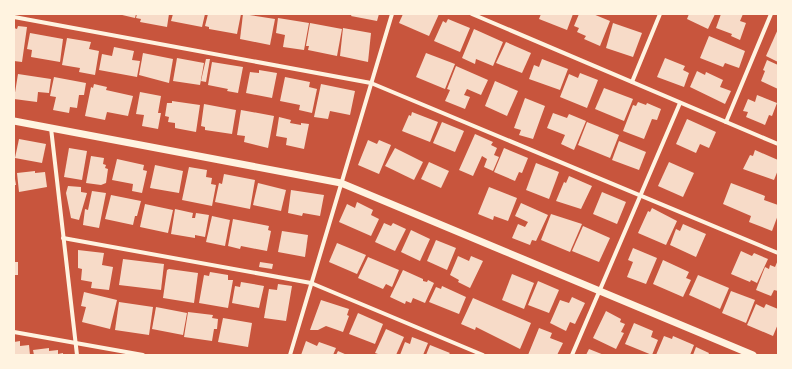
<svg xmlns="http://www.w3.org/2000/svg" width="792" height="369" viewBox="0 0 792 369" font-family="Lato,sans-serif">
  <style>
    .building { fill: #f7dbc8 }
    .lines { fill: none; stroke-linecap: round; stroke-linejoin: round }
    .minor { stroke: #fff3e0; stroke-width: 4 }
    .tertiary { stroke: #fff3e0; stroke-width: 7 }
  </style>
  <rect width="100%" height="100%" fill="#c8553d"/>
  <g class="building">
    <path d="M118,14H136L135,18Z"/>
    <path d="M137,14H169L167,27L140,22L141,19L136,18Z"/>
    <path d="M173,14H205L202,27L171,21Z"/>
    <path d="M208,14H241L237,34L209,29V27L205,26Z"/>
    <path d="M243,14L275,19L270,45L240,39Z"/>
    <path d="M352,14H379L377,21L351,16Z"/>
    <path d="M403,14H439L429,36L399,23Z"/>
    <path d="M541,14H573L567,30L539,19Z"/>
    <path d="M579,14H593L610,21L600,46L584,39L586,36L577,32L579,28L574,26Z"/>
    <path d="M689,14H715L708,29L687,19Z"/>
    <path d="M721,14H743L740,21L746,23L740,40L731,36L732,34L716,28Z"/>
    <path d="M278,18L309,23L304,50L283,47L285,35L276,33Z"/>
    <path d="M448,19L470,28L460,52L434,41L443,21L446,23Z"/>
    <path d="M310,23L342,29L337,56L308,50L309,46H306Z"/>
    <path d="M613,23L642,33L633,57L606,48Z"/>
    <path d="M18,26L27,27L22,62L14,61V28L17,29Z"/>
    <path d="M343,28L371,33L368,62L340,56Z"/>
    <path d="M474,29L503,42L493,66L476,59L475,64L462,58Z"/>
    <path d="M778,29V62L766,56Z"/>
    <path d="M30,33L63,39L60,62L31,57L32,50L27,49Z"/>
    <path d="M709,36L745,51L739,68L725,63L723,67L700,58Z"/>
    <path d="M67,38L91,42L89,49L99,51L95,75L79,72L80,68L62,65Z"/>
    <path d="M506,42L531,53L522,73L496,63Z"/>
    <path d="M114,47L134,51L132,60L140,61L137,77L99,70L102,54L112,56Z"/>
    <path d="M143,53L173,59L169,83L139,75Z"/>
    <path d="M426,53L455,64L445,89L416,77Z"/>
    <path d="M177,58L204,63L200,85L173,81Z"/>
    <path d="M665,58L685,66L683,70L689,73L684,87L657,77Z"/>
    <path d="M206,59H210L206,82L201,81Z"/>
    <path d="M542,59L568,69L560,90L529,79L534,65L539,67Z"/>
    <path d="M767,60L778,65V89L761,81L765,71L763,70Z"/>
    <path d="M212,62L243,67L238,93L227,91L228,89L208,85Z"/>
    <path d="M456,66L488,80L481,95L467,89L464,95L470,97L465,109L445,101L450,90L447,89Z"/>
    <path d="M259,70L277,73L272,98L246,93L250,72L259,73Z"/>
    <path d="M697,71L705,75L706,72L723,80L720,87L731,91L725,104L690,87Z"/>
    <path d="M580,73L598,80L587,108L560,97L569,74L578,78Z"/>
    <path d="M18,74L51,79L49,93L38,92L37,102L14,99Z"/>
    <path d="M54,77L86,83L84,95H79L77,108L70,107L69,113L53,110L56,97L50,96Z"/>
    <path d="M285,77L310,82L309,87L317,89L312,113L299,110L300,105L280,101Z"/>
    <path d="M495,81L518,91L507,116L485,106Z"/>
    <path d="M94,84L107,87L106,90L133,96L128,116L107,112L105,120L85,116L91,87L93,88Z"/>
    <path d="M321,84L355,91L350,115L330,111L328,119L314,117Z"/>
    <path d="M604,88L633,99L624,121L595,109Z"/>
    <path d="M140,92L161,96L158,113H161L158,129L142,126L144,115L136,114Z"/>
    <path d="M757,95L777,103L772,116L769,115L765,125L746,117L748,112L743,111L748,99L755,102Z"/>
    <path d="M525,98L545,106L533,139L519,135L521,130L514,128Z"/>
    <path d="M172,101L200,105L196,132L175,128V123L168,122L169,117L165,116L167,103H172Z"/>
    <path d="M638,102L646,105L647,103L661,109L657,120L652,119L644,139L623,131L633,105L636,106Z"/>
    <path d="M204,104L236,110L232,134L205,130V127L201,126Z"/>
    <path d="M241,110L274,116L268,148L244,142L245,136L237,135Z"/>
    <path d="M412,112L438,122L430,142L402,131L409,115L411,116Z"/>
    <path d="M553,113L567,118L569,114L586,121L574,150L561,144L565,135L547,128Z"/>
    <path d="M279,117L291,120L290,123L301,125V123L309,124L304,149L286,145L287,138L276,136Z"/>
    <path d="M687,119L716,132L709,148L700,144L696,153L676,144Z"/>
    <path d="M442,122L464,131L455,152L433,143Z"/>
    <path d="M587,122L619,135L610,158L578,145Z"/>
    <path d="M475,134L493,142L491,145L497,148L494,155L499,157L493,171L484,167L487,159L482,156L473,176L459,170Z"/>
    <path d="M19,139L46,144L42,163L15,158Z"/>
    <path d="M368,140L377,144L379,140L391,145L379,174L358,165Z"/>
    <path d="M619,141L646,152L639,170L612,160Z"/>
    <path d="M69,148L87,151L82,180L64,177Z"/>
    <path d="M395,148L423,162L414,180L385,166Z"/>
    <path d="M504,148L528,158L522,173L519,172L515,181L494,172Z"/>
    <path d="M755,150L778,160V170L774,180L743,169L750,155L753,156Z"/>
    <path d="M91,156L104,158L103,164L106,165L105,168L108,169L106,183L101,185L86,183Z"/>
    <path d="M117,159L144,165L143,170L147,171L142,193L132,191L133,184L112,180Z"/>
    <path d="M429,162L449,171L441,188L421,179Z"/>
    <path d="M669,162L694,173L683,197L658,186Z"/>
    <path d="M536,163L559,172L549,199L526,190Z"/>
    <path d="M155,165L183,171L179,193L150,188Z"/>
    <path d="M189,167L207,170L206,177L212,178L211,184L216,185L212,206L182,200Z"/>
    <path d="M35,171V173L45,172L47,187L19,192L17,173Z"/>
    <path d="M14,173L16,185H14Z"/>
    <path d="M224,174L255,180L250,209L215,202L219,183L222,184Z"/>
    <path d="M569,176L592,186L581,209L556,201L564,182L566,183Z"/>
    <path d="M258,183L286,190L281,211L253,205Z"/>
    <path d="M731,183L765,196L764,200L778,205V215L772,231L749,222L751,216L723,204Z"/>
    <path d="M68,186L81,187V192L87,193L79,220L71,218L66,193Z"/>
    <path d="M489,187L517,198L508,221L494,216L493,220L478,214Z"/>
    <path d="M291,190L324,195L320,216L303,213L302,216L288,213Z"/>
    <path d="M92,191L106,193L99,228L83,225L85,209L88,210Z"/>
    <path d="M602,192L626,202L617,224L593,214Z"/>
    <path d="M111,195L141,201L137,216H135L133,225L105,219Z"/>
    <path d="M357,202L373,210L371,215L379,219L371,236L339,222L347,204L355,208Z"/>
    <path d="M521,203L548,215L536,241L532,240L530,245L512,238L518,224L525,227L528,222L515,216Z"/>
    <path d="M145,204L173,210L168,233L140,227Z"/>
    <path d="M652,208L677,221L666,245L638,233L648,211L650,212Z"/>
    <path d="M175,209L193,213L192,218H195L196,213L209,215L205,237L195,235V238L171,234Z"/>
    <path d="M551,214L582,224L570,252L541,240Z"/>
    <path d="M212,216L230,220L225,246L206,242Z"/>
    <path d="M233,219L269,226L268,230L271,231L267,251L241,246L240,249L228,246Z"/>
    <path d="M384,223L391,226L393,223L406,229L395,251L375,242Z"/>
    <path d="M683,224L706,234L696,257L670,245L676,229L680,231Z"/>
    <path d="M583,226L610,238L599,262L572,251Z"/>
    <path d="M411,230L430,239L420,261L401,252Z"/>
    <path d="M282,231L308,235L305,257L278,252Z"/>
    <path d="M436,240L456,248L447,270L427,261Z"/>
    <path d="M337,243L366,255L357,274L329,262Z"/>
    <path d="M633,248L657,258L646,284L627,277L633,262L628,260Z"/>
    <path d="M78,250L104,253L102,265L113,267L109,290L91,288L92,282L81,280L82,269L78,268Z"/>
    <path d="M741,251L752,256L754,253L768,259L757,283L751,280L750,282L731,274Z"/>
    <path d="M458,256L469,261L471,256L483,261L470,288L458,282L459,280L450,275Z"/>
    <path d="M368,257L399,270L392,287L386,284L383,289L358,278Z"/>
    <path d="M123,259L164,264L161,290L119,285Z"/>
    <path d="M663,260L689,272L686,278L691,280L683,297L653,284Z"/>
    <path d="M778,260V291L774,290L771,296L756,290L765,267L769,269L770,265L775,267Z"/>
    <rect x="14" y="262" width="4" height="13"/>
    <path d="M260,262L273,264L272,269L259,267Z"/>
    <path d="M169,269L198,273L194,303L163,298L167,270Z"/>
    <path d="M403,270L423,279V281L427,282L428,280L434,283L425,303L413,298L411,303L406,301L405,304L390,297Z"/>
    <path d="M210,272L228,275V280H233L228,308L199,303L204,275L209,276Z"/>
    <path d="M512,274L534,283L524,309L502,300Z"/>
    <path d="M698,275L729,288L720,309L689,295Z"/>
    <path d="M538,281L559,290L549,313L528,305Z"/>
    <path d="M241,282L264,286L259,308L232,303L235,286L240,287Z"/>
    <path d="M278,284L292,286L286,321L264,318L269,289L277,290Z"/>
    <path d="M442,286L466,297L459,314L429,302L436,287L441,289Z"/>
    <path d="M731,291L755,300L746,323L722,313Z"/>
    <path d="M84,292L117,300L110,329L82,322L86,307L81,306Z"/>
    <path d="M572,297L585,303L575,324L570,322L566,331L550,323L560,300L569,303Z"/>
    <path d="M473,298L531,323L520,349L476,327L475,330L461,324Z"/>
    <path d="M321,300L349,309L347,315L349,316L343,332L326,326L318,330H310Z"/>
    <path d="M119,302L153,307L149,335L115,330Z"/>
    <path d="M756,304L764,308L766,304L778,309V324L773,336L747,325Z"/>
    <path d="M156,307L187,313L183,335L152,329Z"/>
    <path d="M606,311L621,319L620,322L625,324L621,332L624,333L616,349L593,338Z"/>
    <path d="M188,312L213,315L212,318L218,319L217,329H214L212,341L184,337Z"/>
    <path d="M358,313L383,324L375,344L349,334Z"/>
    <path d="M223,318L252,323L248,347L218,342Z"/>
    <path d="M634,323L653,331L651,337L658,340L652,355L625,344Z"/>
    <path d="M539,328L552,333L550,338L563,343L557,355H528Z"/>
    <path d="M386,329L404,337L396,355H381L375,353Z"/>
    <path d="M664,336L672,339L673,336L694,345L690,355H656Z"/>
    <path d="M412,337L428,343L423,355H400L405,342L410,344Z"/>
    <path d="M20,341V346L29,345L30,355H14V342Z"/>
    <path d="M306,341L317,346L319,342L336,348L333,355H301Z"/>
    <path d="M430,345L450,353L448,355H426Z"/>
    <path d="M696,347L709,353L708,355H693Z"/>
    <path d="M49,348V351L58,350V354L63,353V355H34L33,350Z"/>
    <path d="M589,349L604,355H586Z"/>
    <path d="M338,351L347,355H336Z"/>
  </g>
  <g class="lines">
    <g class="minor">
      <path d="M472,14L778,144"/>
      <path d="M14,17L371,83L778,253"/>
      <path d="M632,82L660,14"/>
      <path d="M726,122L771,14"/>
      <path d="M51,128L77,355"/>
      <path d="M63,238L311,283L483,355"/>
      <path d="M14,332L143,355"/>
      <path d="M290,355L392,14"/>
      <path d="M572,355L680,103"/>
    </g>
    <path class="tertiary" d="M14,121L341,183L753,355"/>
  </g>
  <rect width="792" height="369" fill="none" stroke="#fff3e0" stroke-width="30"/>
</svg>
